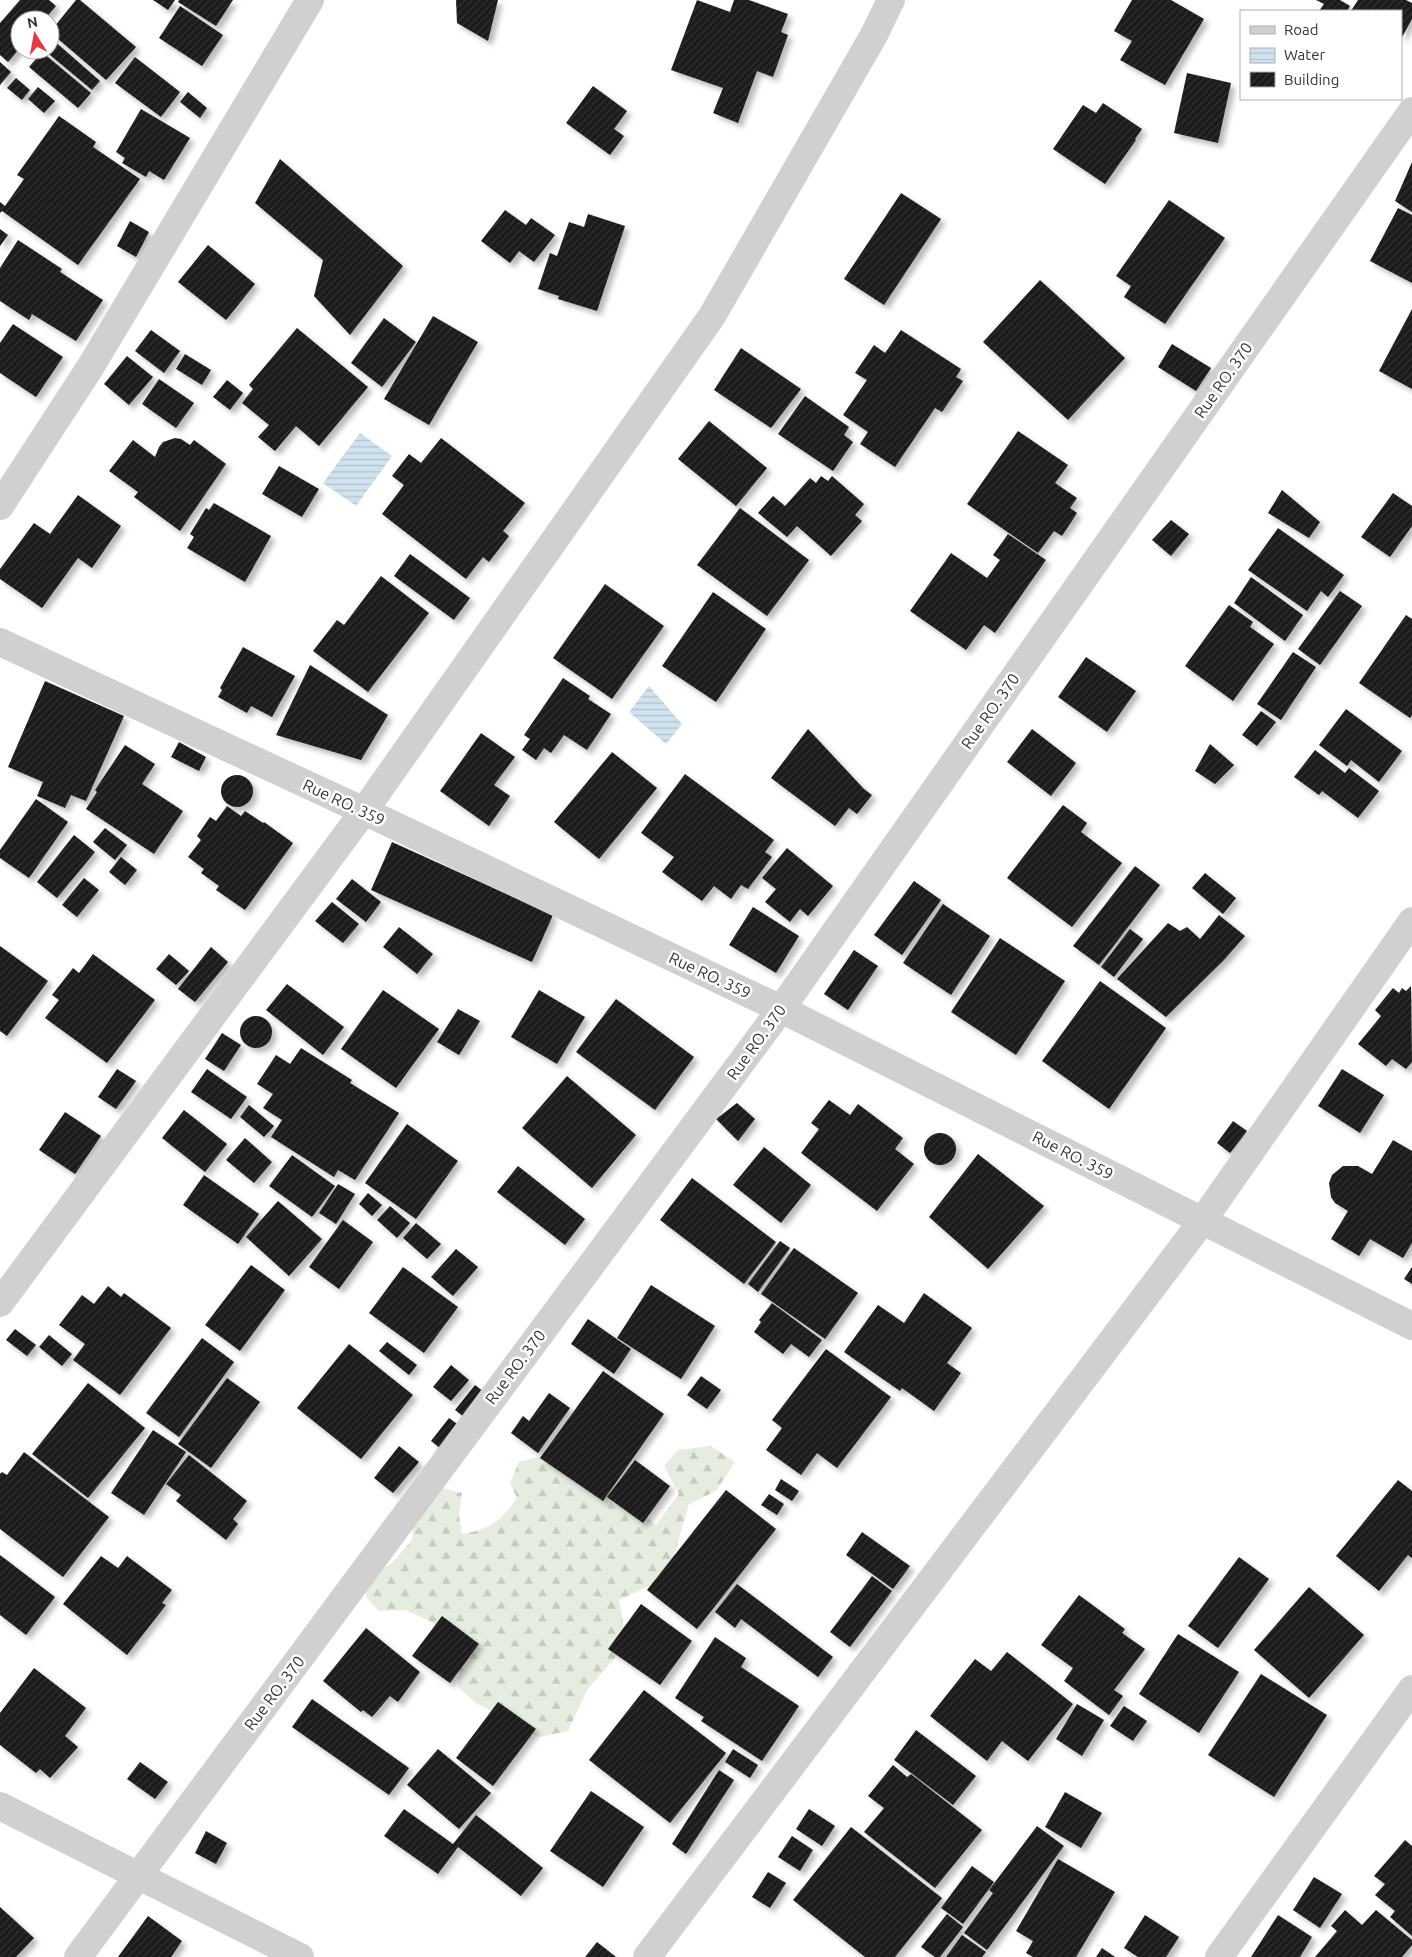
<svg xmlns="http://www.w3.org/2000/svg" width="1412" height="1957" viewBox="0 0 1412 1957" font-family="Ubuntu,sans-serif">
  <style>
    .forest { fill: url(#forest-firs) }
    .water { fill: url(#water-rules) }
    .building { fill: url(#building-hatch); filter: url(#shadow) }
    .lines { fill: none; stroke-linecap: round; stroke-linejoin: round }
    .minor { stroke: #d0d0d0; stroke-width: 28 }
    .tertiary { stroke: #d0d0d0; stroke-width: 28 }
    .labels { text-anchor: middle; stroke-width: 5; stroke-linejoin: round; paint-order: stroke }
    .street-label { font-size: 16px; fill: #333; stroke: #fff }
  </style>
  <defs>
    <pattern id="forest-firs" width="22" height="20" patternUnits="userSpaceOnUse" patternTransform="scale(1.25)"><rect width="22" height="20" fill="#e6ecdf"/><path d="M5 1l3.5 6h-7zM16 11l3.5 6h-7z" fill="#c6cbc0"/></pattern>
    <pattern id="water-rules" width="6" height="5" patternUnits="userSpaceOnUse" patternTransform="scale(1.25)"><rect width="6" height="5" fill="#cfe2ee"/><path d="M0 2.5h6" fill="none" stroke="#b2c2cd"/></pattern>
    <pattern id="building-hatch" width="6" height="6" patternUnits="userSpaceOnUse" patternTransform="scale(1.25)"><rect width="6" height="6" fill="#1a1a1a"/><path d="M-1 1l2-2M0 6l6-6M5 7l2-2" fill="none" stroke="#333"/></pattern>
    <filter id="shadow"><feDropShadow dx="4.5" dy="4.5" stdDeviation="2.5" flood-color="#0004"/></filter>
  </defs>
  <rect width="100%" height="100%" fill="#fff"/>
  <path class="forest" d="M711,1446L735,1462L716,1491L689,1504L668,1577L619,1600L627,1644L587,1690L568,1731L539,1737L476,1703L458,1687L459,1640L428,1620L405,1610L379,1611L366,1597L367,1579L392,1563L412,1540L413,1524L442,1488L462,1493L459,1515L462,1534C489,1530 502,1520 517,1498L510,1483L519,1462L567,1450L656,1525L679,1494L664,1466L678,1450Z"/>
  <g class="water">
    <path d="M360,433L392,456L356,506L323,483Z"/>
    <path d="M649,686L682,724L666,744L629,712Z"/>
  </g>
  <g class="building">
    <path d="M20,0H49L56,6L44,20H20V48L8,62L0,55V23Z"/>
    <path d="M76,0H80L136,47L106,80L50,32Z"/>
    <path d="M153,0H175L168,10Z"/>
    <path d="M179,0H233L216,26L178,2Z"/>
    <path d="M456,0H498L488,41L457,23Z"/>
    <path d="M697,0L730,12L734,0H749L788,14L781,32L788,35L773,77L757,71L738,123L713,113L723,88L671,70Z"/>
    <path d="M1132,0H1171L1204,19L1165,85L1120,60L1132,41L1114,31Z"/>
    <path d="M1316,0H1340L1350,6L1347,11H1319L1324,4Z"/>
    <path d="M1358,0H1406L1412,3V19L1401,39V11H1351Z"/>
    <path d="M180,6L223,35L202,66L159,38Z"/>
    <path d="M52,39L100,81L92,90L44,50H50V41Z"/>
    <path d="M42,52L91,93L78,108L29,67Z"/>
    <path d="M135,57L180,92L161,117L115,83Z"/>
    <path d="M0,62L11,72L0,85Z"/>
    <path d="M1187,73L1231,83L1218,143L1174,133Z"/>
    <path d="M16,78L30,90L22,100L7,88Z"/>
    <path d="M593,86L627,111L614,129L624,136L610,155L566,123Z"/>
    <path d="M38,87L55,101L44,113L28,99Z"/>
    <path d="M188,92L207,108L200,118L180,102Z"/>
    <path d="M1103,103L1142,129L1135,139L1136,140L1105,184L1053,149L1083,105L1096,113Z"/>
    <path d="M141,109L190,138L164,180L149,171L146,177L122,163L125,158L116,152Z"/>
    <path d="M59,116L96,142L93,147L140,179L78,265L2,211L0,213V202L5,206L24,179L17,175Z"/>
    <path d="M280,159L403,266L350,335L314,296L323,260L255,203Z"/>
    <path d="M1412,162V212L1395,201Z"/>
    <path d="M901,193L941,219L884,305L844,279Z"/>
    <path d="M1169,200L1225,238L1165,324L1124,297L1131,286L1116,276Z"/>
    <path d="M1398,208L1412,215V283L1370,261Z"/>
    <path d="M505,210L526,225L531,218L555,235L534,262L519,251L510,263L481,241Z"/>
    <path d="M588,214L625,226L597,311L558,299L559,296L538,289L550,253L557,256L569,222L584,227Z"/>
    <path d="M130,221L149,232L136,257L117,246Z"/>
    <path d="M0,229L8,235L0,246Z"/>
    <path d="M18,240L62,269L60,272L103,300L76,341L32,314L29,320L0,301V268Z"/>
    <path d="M208,245L255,284L226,320L178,282Z"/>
    <path d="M1040,280L1125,358L1068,420L983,342Z"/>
    <path d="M1412,309V389L1379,371Z"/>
    <path d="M433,316L478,342L429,425L384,399Z"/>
    <path d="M384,318L416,342L382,387L351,363Z"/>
    <path d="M13,324L63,357L36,397L0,373V343Z"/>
    <path d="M297,328L368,387L319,446L296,426L275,451L258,437L269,425L242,403L253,389L249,385Z"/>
    <path d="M151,330L180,351L164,373L135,351Z"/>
    <path d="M901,330L961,369L956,377L963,381L942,412L935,408L895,467L860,444L868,432L843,415L867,380L855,373L874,345L885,353Z"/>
    <path d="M1172,344L1211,368L1196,391L1158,367Z"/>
    <path d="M741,348L801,389L771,428L714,390Z"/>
    <path d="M185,354L211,370L202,385L176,369Z"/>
    <path d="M127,356L153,377L129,405L104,384Z"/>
    <path d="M159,379L194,403L176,428L142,404Z"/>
    <path d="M227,380L243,393L230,410L213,397Z"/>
    <path d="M805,396L849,427L844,435L853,442L833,471L778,434Z"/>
    <path d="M709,421L767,468L736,506L678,459Z"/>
    <path d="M1018,431L1068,465L1055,483L1077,498L1070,508L1077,513L1062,536L1054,531L1038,553L967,504Z"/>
    <path d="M175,438L181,439L190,445L194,440L226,464L180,531L134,497L138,492L109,471L133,440L155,457L159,447L163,442Z"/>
    <path d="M441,438L525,503L503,531L509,536L489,562L483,557L466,579L382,514L404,485L392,476L409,454L421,463Z"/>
    <path d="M279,466L319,489L302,517L262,494Z"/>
    <path d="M821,476L828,481L832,476L864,504L855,515L862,521L831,556L797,526L787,537L758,513L773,496L785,506L810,478L816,483Z"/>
    <path d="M1282,490L1320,522L1309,538L1268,513Z"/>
    <path d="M1393,493L1412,506V526L1390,557L1361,537Z"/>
    <path d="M78,495L121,526L92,568L78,558L42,608L0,579V569L34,523L50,534Z"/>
    <path d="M214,503L271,536L245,582L187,548L194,537L190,534L206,508L209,510Z"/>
    <path d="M740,508L809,560L767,616L697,565Z"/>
    <path d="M1171,520L1189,534L1171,556L1152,540Z"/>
    <path d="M1278,528L1344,575L1328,597L1321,591L1307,611L1248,570Z"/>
    <path d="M1008,534L1046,560L995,633L984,625L966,650L910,611L951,553L987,578L1000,560L993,555Z"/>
    <path d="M410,554L470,598L454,620L394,576Z"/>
    <path d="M381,576L429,613L368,692L313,651L337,620L344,625Z"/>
    <path d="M1251,577L1303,615L1285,641L1234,603Z"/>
    <path d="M605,584L664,626L612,699L553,658Z"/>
    <path d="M1340,591L1362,606L1320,665L1298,649Z"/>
    <path d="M713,592L766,629L716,702L662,666Z"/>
    <path d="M1229,605L1253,622L1250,627L1274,644L1233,701L1185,666Z"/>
    <path d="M1406,615L1412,619V715L1410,718L1359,683Z"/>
    <path d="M243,647L295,676L272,717L251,706L247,713L218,697L222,690L220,688Z"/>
    <path d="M1293,652L1316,667L1281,720L1257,704Z"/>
    <path d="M1086,657L1136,691L1107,732L1058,697Z"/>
    <path d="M310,665L388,715L361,760L276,735Z"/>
    <path d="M563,678L590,696L588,699L611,714L587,750L564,735L551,753L544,748L536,760L522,750L530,739L524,735Z"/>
    <path d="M45,681L124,716L86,801L71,795L65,808L37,796L43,782L8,767Z"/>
    <path d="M1346,709L1402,751L1379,782L1351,760L1347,766L1319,745Z"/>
    <path d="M1261,711L1276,722L1257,746L1242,735Z"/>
    <path d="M808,729L864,789L872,795L857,814L849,808L835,826L771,778Z"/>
    <path d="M1032,729L1076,763L1051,796L1007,762Z"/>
    <path d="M481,733L515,757L494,785L510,796L489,826L440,791Z"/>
    <path d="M179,742L206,757L199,771L171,757Z"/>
    <path d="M1210,744L1234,765L1215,784L1195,771Z"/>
    <path d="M125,745L155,764L142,784L183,811L154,854L86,809L97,792L95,790Z"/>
    <path d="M1315,750L1345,773L1349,768L1379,791L1358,818L1322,791L1319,795L1294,777Z"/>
    <path d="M612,752L657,788L599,859L554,822Z"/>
    <path d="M685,774L774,840L765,852L772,857L748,889L741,885L731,899L714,886L702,901L662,872L674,857L641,833Z"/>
    <circle cx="237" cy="791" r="16"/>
    <path d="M36,799L68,822L29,878L0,858V850Z"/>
    <path d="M1063,805L1087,823L1081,832L1122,863L1072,927L1007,878Z"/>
    <path d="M227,806L241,816L245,811L263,823L264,822L293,843L245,910L216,890L219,886L201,873L204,869L188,857L201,840L197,836L210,817L216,821Z"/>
    <path d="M105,828L127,845L115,860L93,842Z"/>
    <path d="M74,835L95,852L57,898L37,882Z"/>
    <path d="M392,842L553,915L532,962L371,890Z"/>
    <path d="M787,848L833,886L808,916L800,909L790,922L765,902L776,889L762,878Z"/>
    <path d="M121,857L137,870L125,885L109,872Z"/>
    <path d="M1135,866L1160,885L1099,965L1073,946Z"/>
    <path d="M1205,873L1236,898L1223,914L1192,888Z"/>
    <path d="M84,878L99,890L77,917L62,905Z"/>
    <path d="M352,879L381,902L366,922L336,899Z"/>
    <path d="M914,881L941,900L902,955L874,935Z"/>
    <path d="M332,902L359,924L343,943L315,921Z"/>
    <path d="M943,904L990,936L951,995L903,963Z"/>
    <path d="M753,907L799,936L776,973L729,945Z"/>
    <path d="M1219,915L1245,936L1224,960L1166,1017L1117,979L1168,923L1180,931L1187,927L1200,939Z"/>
    <path d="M399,927L433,954L417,974L383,947Z"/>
    <path d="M1130,929L1143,939L1114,977L1101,967Z"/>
    <path d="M1000,938L1065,981L1016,1055L951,1012Z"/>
    <path d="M0,946L48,981L7,1036L0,1031Z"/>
    <path d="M211,947L228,962L195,1002L178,989Z"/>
    <path d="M854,950L878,966L848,1010L824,994Z"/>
    <path d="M93,954L155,1000L107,1063L45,1018L59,1000L52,995L73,968L79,973Z"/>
    <path d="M169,954L189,971L176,985L156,969Z"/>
    <path d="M1100,981L1166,1028L1109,1109L1042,1061Z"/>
    <path d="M287,984L344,1027L323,1055L266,1010Z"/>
    <path d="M1411,986L1412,1062L1406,1069L1392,1059L1386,1066L1358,1044L1381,1016L1375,1010L1393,988L1399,993L1402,988L1406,991Z"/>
    <path d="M383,990L439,1029L396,1088L341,1049Z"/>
    <path d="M539,990L585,1017L557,1064L511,1037Z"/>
    <path d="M616,999L694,1057L655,1110L576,1052Z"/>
    <path d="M458,1009L480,1021L459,1055L437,1042Z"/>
    <circle cx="256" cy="1032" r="16"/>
    <path d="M222,1033L241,1045L224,1071L205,1059Z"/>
    <path d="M301,1048L352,1080L350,1083L399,1113L355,1180L338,1170L334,1177L271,1137L282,1120L263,1108L273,1094L257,1084L276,1055L290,1064Z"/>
    <path d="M117,1069L136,1081L116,1109L98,1097Z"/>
    <path d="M207,1069L247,1097L231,1119L191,1092Z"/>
    <path d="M1342,1069L1384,1095L1360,1133L1318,1106Z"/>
    <path d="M567,1076L636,1135L592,1188L522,1128Z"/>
    <path d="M829,1100L850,1115L858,1104L903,1138L895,1149L914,1164L877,1211L801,1153L819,1129L811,1123Z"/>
    <path d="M737,1103L755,1119L738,1141L716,1119Z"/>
    <path d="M249,1105L274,1126L264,1137L240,1117Z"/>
    <path d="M184,1110L227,1144L205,1172L162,1138Z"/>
    <path d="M65,1112L101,1136L75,1174L39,1150Z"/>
    <path d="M1233,1121L1247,1131L1230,1153L1217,1143Z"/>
    <path d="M407,1124L458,1161L416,1219L365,1183Z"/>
    <circle cx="940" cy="1149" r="16"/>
    <path d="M245,1138L272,1162L254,1183L226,1160Z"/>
    <path d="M1393,1140L1412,1151V1243L1403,1258L1370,1239L1359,1256L1331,1239L1348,1211L1335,1203L1331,1197L1329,1183L1332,1175L1343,1166H1358L1372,1174Z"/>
    <path d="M764,1147L811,1185L781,1223L733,1185Z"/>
    <path d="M978,1154L1044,1206L988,1269L929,1217Z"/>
    <path d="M292,1155L335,1186L312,1217L269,1186Z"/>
    <path d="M518,1166L585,1219L565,1245L497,1192Z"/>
    <path d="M204,1175L259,1214L238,1244L183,1205Z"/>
    <path d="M692,1178L776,1242L744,1284L660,1220Z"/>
    <path d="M338,1184L355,1194L336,1224L319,1213Z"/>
    <path d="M368,1193L382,1205L372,1216L359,1204Z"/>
    <path d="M278,1201L322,1239L289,1276L246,1237Z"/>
    <path d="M390,1206L410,1223L397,1238L377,1220Z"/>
    <path d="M343,1220L373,1242L339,1289L309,1267Z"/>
    <path d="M416,1223L441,1244L427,1259L403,1238Z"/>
    <path d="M780,1241L790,1248L758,1292L748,1284Z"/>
    <path d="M794,1248L858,1293L825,1339L761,1294Z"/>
    <path d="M456,1249L478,1267L453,1296L431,1277Z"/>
    <path d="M251,1265L285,1290L240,1351L205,1325Z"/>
    <path d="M403,1267L458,1307L424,1353L369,1313Z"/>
    <path d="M1412,1267V1284L1404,1279Z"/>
    <path d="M651,1285L715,1326L681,1379L617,1338Z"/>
    <path d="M108,1286L121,1297L124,1293L171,1328L120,1395L73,1360L85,1344L59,1325L82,1295L94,1304Z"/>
    <path d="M924,1293L972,1328L947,1363L961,1373L934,1411L902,1388L900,1391L844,1352L878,1305L904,1323Z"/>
    <path d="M772,1303L822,1340L809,1357L791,1344L783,1354L754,1332L761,1322L759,1320Z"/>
    <path d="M588,1319L631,1349L614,1374L571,1344Z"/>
    <path d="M15,1329L36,1345L27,1356L6,1340Z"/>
    <path d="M49,1335L72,1354L62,1366L39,1347Z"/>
    <path d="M202,1338L234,1362L179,1437L146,1413Z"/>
    <path d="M387,1342L417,1365L409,1375L379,1351Z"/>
    <path d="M349,1344L413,1395L361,1459L297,1408Z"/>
    <path d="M826,1349L891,1397L837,1468L817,1453L801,1475L766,1450L782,1428L772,1420Z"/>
    <path d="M451,1365L469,1380L451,1401L433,1387Z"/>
    <path d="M603,1371L664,1414L603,1501L540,1458Z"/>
    <path d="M701,1376L721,1390L707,1409L687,1395Z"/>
    <path d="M227,1378L260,1402L211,1468L178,1444Z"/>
    <path d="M88,1383L145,1428L88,1498L32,1454Z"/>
    <path d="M475,1385L488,1395L468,1420L455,1410Z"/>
    <path d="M549,1393L570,1408L538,1453L511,1433L523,1416L529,1421Z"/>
    <path d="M449,1418L464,1429L445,1452L431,1441Z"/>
    <path d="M153,1430L186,1452L144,1515L111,1493Z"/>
    <path d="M399,1446L419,1462L393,1493L374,1478Z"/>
    <path d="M24,1452L109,1517L63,1577L0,1529V1474L2,1472L7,1475Z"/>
    <path d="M189,1455L247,1501L233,1519L238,1524L226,1540L176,1501L181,1495L166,1484Z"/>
    <path d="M635,1460L670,1486L643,1523L607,1497Z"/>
    <path d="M781,1479L799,1491L792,1501L775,1490Z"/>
    <path d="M1398,1480L1412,1491V1558L1408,1555L1379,1591L1336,1556Z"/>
    <path d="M726,1490L776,1529L697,1629L647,1590Z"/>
    <path d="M769,1494L784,1504L777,1515L761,1505Z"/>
    <path d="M862,1532L910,1566L893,1589L846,1555Z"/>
    <path d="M0,1555L55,1597L26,1635L0,1615Z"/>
    <path d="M101,1556L118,1568L127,1556L172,1590L162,1603L166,1605L127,1655L63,1604Z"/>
    <path d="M1239,1557L1269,1579L1218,1648L1188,1626Z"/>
    <path d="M872,1576L892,1591L850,1647L830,1632Z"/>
    <path d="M737,1584L833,1657L818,1677L741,1619L735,1628L715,1612Z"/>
    <path d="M1309,1587L1364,1635L1309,1698L1254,1650Z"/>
    <path d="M1079,1595L1125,1629L1122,1633L1145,1649L1114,1690L1123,1696L1109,1715L1064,1681L1073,1668L1041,1645Z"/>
    <path d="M641,1604L692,1641L660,1685L608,1649Z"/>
    <path d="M442,1616L479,1644L450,1683L412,1656Z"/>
    <path d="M366,1628L420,1672L398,1702L390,1696L372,1717L363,1710L361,1712L323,1681Z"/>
    <path d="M1178,1634L1239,1672L1199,1733L1139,1694Z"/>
    <path d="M715,1637L746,1658L741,1667L799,1706L762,1761L701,1721L704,1717L675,1698Z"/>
    <path d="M1007,1652L1073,1704L1028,1761L1002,1741L987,1761L930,1716L975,1659L991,1671Z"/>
    <path d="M34,1668L86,1708L65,1736L78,1747L50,1778L40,1769L36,1773L0,1745V1713Z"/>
    <path d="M1261,1674L1327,1715L1274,1797L1208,1755Z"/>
    <path d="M644,1690L726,1753L670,1823L589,1760Z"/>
    <path d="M312,1699L409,1768L389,1795L292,1727Z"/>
    <path d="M498,1702L536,1729L493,1786L456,1758Z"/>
    <path d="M1077,1704L1104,1720L1082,1756L1056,1739Z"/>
    <path d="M1124,1706L1147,1721L1133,1741L1110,1726Z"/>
    <path d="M916,1730L976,1776L953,1805L894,1760Z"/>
    <path d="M438,1749L491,1793L459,1829L407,1785Z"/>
    <path d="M733,1749L758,1765L750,1778L725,1762Z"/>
    <path d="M140,1762L168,1782L155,1799L127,1779Z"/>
    <path d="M893,1765L907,1777L911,1774L982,1830L935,1888L864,1832L884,1808L868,1796Z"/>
    <path d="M719,1770L734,1780L686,1854L672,1844Z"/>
    <path d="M591,1791L644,1827L603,1887L550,1851Z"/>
    <path d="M1065,1792L1102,1813L1081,1848L1045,1827Z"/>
    <path d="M404,1809L453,1844L476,1815L543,1868L521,1896L458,1847L438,1874L384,1836Z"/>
    <path d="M809,1809L835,1826L822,1846L796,1829Z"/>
    <path d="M1037,1826L1064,1846L987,1950L964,1933L993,1893L989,1890Z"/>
    <path d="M851,1827L942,1898L895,1957H865L793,1900Z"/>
    <path d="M206,1831L227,1843L216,1864L195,1853Z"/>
    <path d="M792,1836L813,1850L800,1871L778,1857Z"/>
    <path d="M1405,1840L1412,1846V1936L1390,1917L1395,1911L1375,1895L1385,1884L1374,1876Z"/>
    <path d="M1058,1859L1115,1892L1076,1957H1033L1026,1953L1033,1941L1016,1931Z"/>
    <path d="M972,1866L994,1882L963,1924L941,1908Z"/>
    <path d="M768,1872L786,1883L770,1908L752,1897Z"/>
    <path d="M1314,1877L1342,1894L1320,1928L1293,1910Z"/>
    <path d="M0,1907L34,1938L16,1957H0Z"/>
    <path d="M1345,1910L1362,1925L1376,1910L1412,1940V1945L1402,1957H1315L1337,1931L1331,1926Z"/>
    <path d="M947,1914L963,1927L940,1957H935L921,1947Z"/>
    <path d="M1145,1915L1179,1937L1166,1957H1138L1124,1948Z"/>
    <path d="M1278,1915L1312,1937L1300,1957H1251Z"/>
    <path d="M148,1916L182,1941L171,1957H118Z"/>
    <path d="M962,1935L986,1952L982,1957H946Z"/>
    <path d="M597,1942L616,1957H585Z"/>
    <path d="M1102,1948L1115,1957H1096Z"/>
  </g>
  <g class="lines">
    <g class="minor">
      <path d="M0,506L91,366L310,0"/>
      <path d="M0,642L364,811L781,1009L1412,1326"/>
      <path d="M0,1806L300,1957"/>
      <path d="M78,1957L781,1009L1412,111"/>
      <path d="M647,1957L1203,1220L1412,921"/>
      <path d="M1219,1957L1412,1689"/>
    </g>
    <path class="tertiary" d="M0,1303L364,811L712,316L874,35L891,0"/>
  </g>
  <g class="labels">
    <g class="street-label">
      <text transform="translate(1223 380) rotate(-55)" y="6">Rue RO. 370</text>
      <text transform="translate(990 711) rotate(-55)" y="6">Rue RO. 370</text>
      <text transform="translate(344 802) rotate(25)" y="6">Rue RO. 359</text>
      <text transform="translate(710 975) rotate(25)" y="6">Rue RO. 359</text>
      <text transform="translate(756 1042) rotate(-54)" y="6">Rue RO. 370</text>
      <text transform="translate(1073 1155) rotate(27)" y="6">Rue RO. 359</text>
      <text transform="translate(515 1367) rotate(-53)" y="6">Rue RO. 370</text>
      <text transform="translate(274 1693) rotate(-53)" y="6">Rue RO. 370</text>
    </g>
  </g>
  <rect x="1240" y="10" width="162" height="90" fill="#ffffff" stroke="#adadad"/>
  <rect x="1250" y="26" width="25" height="8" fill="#d0d0d0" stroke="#adadad"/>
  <text x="1284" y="35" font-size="15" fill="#333333">Road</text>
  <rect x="1250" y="48" width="25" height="15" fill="url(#water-rules)" stroke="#adadad"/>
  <text x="1284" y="60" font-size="15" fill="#333333">Water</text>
  <rect x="1250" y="72" width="25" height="15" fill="url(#building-hatch)" stroke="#adadad"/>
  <text x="1284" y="85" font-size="15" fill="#333333">Building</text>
  <g transform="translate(35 35) rotate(349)"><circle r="24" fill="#ffffff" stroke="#adadad"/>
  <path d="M0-4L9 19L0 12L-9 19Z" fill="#e63946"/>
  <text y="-8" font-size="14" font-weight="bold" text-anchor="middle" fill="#333333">N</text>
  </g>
</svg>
